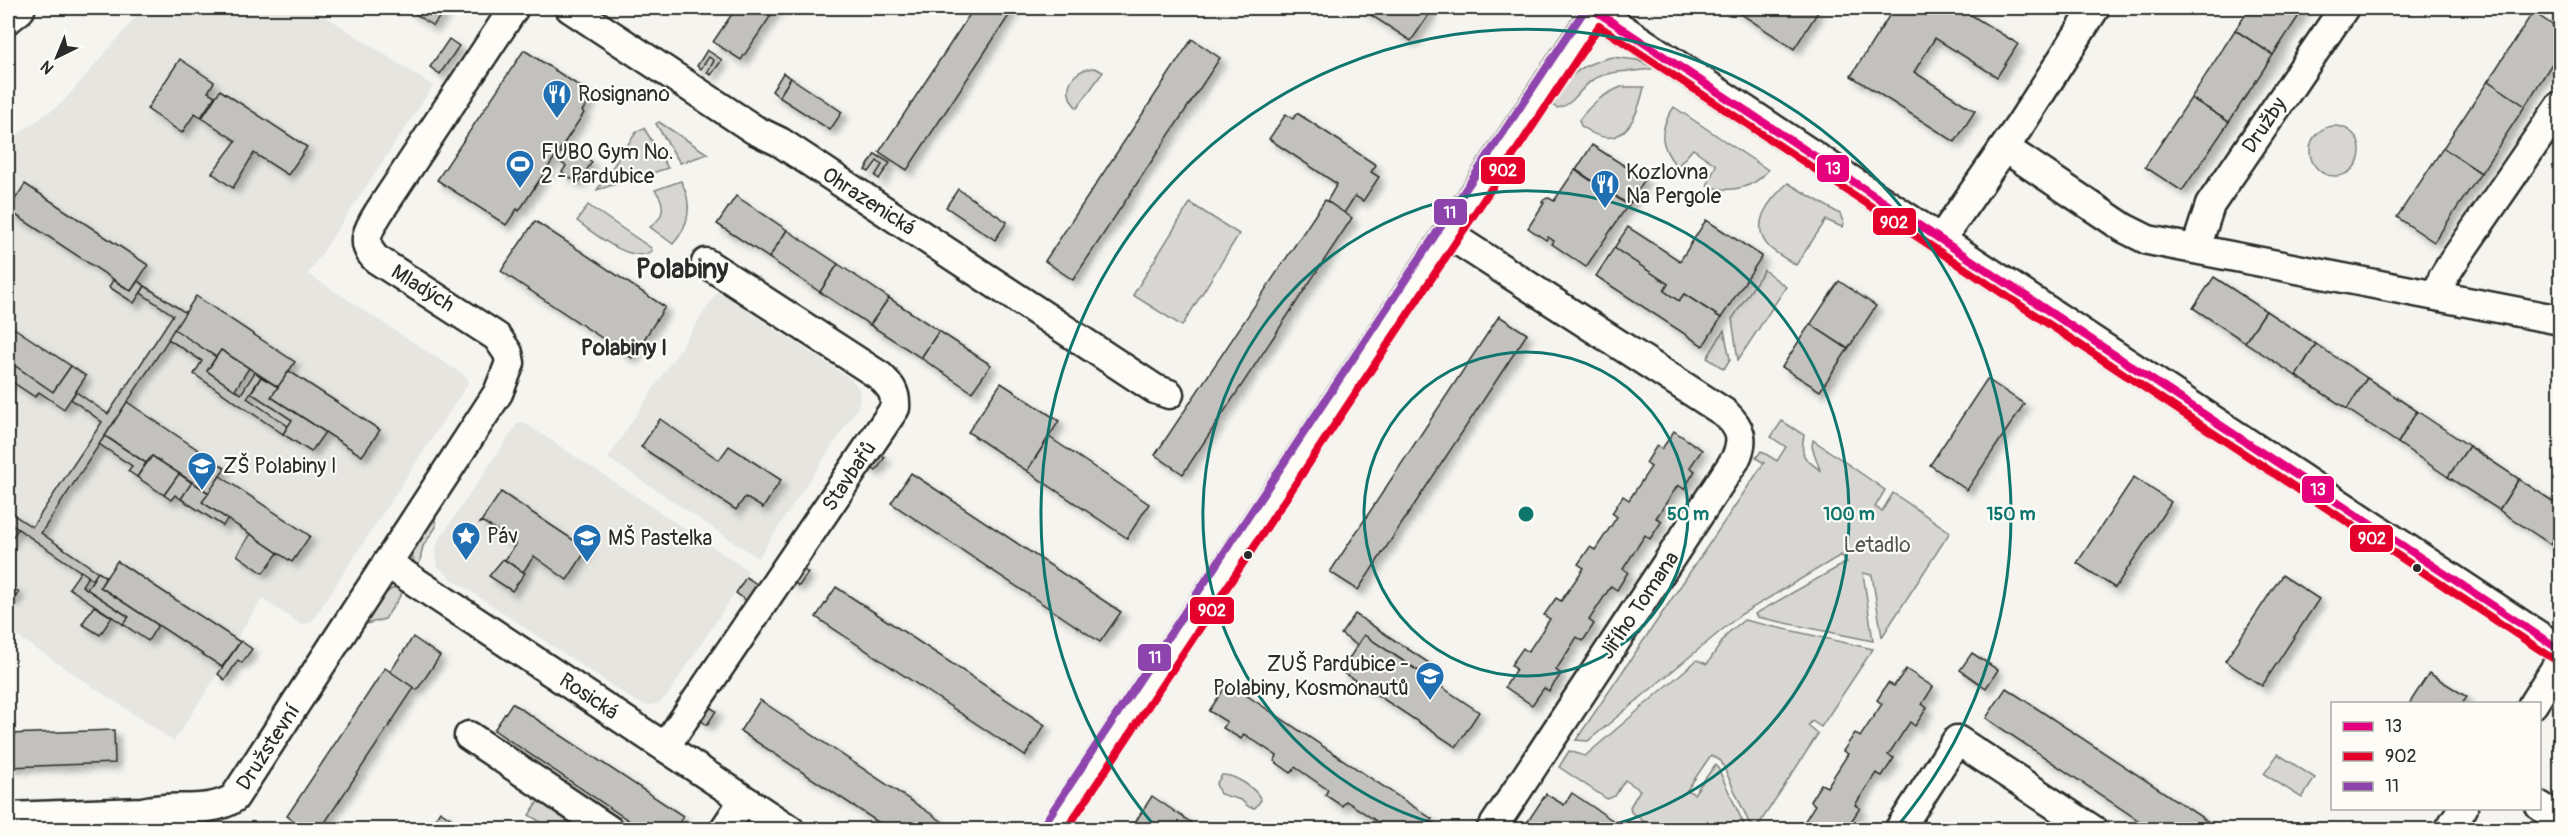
<svg xmlns="http://www.w3.org/2000/svg" width="2568" height="837" viewBox="0 0 2568 837" font-family="Pangolin,sans-serif">
  <style>
    .built { fill: #e6e5e0 }
    .green { fill: #d7d6d2; stroke: #81807e; stroke-width: 1.5 }
    .building { fill: #c2c1be; stroke: #2b2b2b; stroke-width: 1.5; filter: url(#shadow) }
    .lines { fill: none; stroke-linecap: round; stroke-linejoin: round }
    .minor-casing { stroke: #2b2b2b; stroke-width: 33 }
    .major-casing { stroke: #2b2b2b; stroke-width: 38 }
    .minor { stroke: #fdfcf7; stroke-width: 28 }
    .major { stroke: #fdfcf7; stroke-width: 33 }
    .bus-1-casing { stroke: #fdfcf7; stroke-width: 12 }
    .bus-2-casing { stroke: #fdfcf7; stroke-width: 12 }
    .bus-3-casing { stroke: #fdfcf7; stroke-width: 12 }
    .bus-1 { stroke: #e5007d; stroke-width: 8 }
    .bus-2 { stroke: #e4002b; stroke-width: 8 }
    .bus-3 { stroke: #8e44ad; stroke-width: 8 }
    .ring { fill: none; stroke: #0f766e; stroke-width: 3 }
    .bus-dot { fill: #2b2b2b; stroke: #fdfcf7; stroke-width: 2 }
    .labels { text-anchor: middle; stroke-width: 4.5; stroke-linejoin: round; paint-order: stroke }
    .poi-label { font-size: 21px; fill: #2b2b2b; stroke: #fdfcf7; text-anchor: start }
    .street-label { font-size: 21px; fill: #2b2b2b; stroke: #fdfcf7 }
    .park-label { font-size: 21px; fill: #565655; stroke: #fdfcf7 }
    .neighbourhood-label { font-size: 22px; font-weight: bold; fill: #2b2b2b; stroke: #fdfcf7 }
    .district-label { font-size: 27px; font-weight: bold; fill: #2b2b2b; stroke: #fdfcf7 }
    .centre { fill: #0f766e; stroke: #fdfcf7; stroke-width: 3 }
    .ring-label { font-size: 18px; text-anchor: middle; font-weight: bold; fill: #0f766e; stroke: #fdfcf7; stroke-width: 4.5; stroke-linejoin: round; paint-order: stroke }
    .line-badge { stroke: #fdfcf7; stroke-width: 2 }
    .badge-label { font-size: 16px; text-anchor: middle; font-weight: bold; fill: #fff }
  </style>
  <defs>
    <filter id="shadow"><feDropShadow dx="5.5" dy="5.5" stdDeviation="3" flood-color="#0004"/></filter>
  </defs>
  <rect width="100%" height="100%" fill="#f5f4ef"/>
  <filter id="ink" filterUnits="userSpaceOnUse"><feTurbulence type="fractalNoise" baseFrequency=".0167" numOctaves="2"/><feDisplacementMap in="SourceGraphic" scale="12" xChannelSelector="R" yChannelSelector="G"/><feConvolveMatrix kernelMatrix="1 2 1 2 8 2 1 2 1" color-interpolation-filters="sRGB"/></filter>
  <g filter="url(#ink)">
    <g class="built">
      <path d="M144,8H313L433,86L308,274L468,378L467,385L312,621L302,625L262,599L236,639L252,649L242,663L238,661L225,680L217,675L174,741L8,630V141L62,103Z"/>
      <path d="M718,291L852,380L859,389L860,397L858,407L758,558L608,458Z"/>
      <path d="M523,422L749,571L667,696L659,703L647,706L635,701L452,579L437,566L435,553L439,540L518,423Z"/>
    </g>
    <g class="green">
      <path d="M1612,57L1637,60L1654,68C1634,74 1613,68 1594,79C1579,88 1575,105 1557,108L1552,105C1572,74 1575,66 1612,57Z"/>
      <path d="M1094,68L1103,72L1077,108C1060,91 1071,69 1094,68Z"/>
      <path d="M1621,87H1644C1636,124 1619,155 1581,126L1579,120C1591,104 1602,95 1621,87Z"/>
      <path d="M1674,107L1768,170C1754,189 1729,193 1707,186L1716,165L1693,149L1677,167C1659,145 1658,130 1674,107Z"/>
      <path d="M659,122L708,154L680,163L656,124Z"/>
      <circle cx="2335" cy="151" r="25"/>
      <path d="M644,128L668,168L597,190L637,131Z"/>
      <path d="M681,181C693,203 690,225 673,244L650,227C665,217 666,204 655,190Z"/>
      <path d="M1788,183L1840,214L1844,224L1842,227L1826,220L1796,265C1788,260 1776,254 1769,247C1748,224 1771,198 1788,183Z"/>
      <path d="M1190,203L1239,234L1182,326L1133,295Z"/>
      <path d="M588,205L651,248L652,251C631,265 594,233 577,221Z"/>
      <path d="M1764,270L1786,287L1738,360L1732,319Z"/>
      <path d="M1724,330L1730,359L1724,369L1707,358Z"/>
      <path d="M1782,421L1804,435C1800,456 1803,458 1820,470L1812,447L1813,440L1885,490L1875,507L1882,511L1893,493L1950,532L1882,637L1872,575L1863,573L1873,641L1757,617L1755,614L1847,562L1841,555L1740,615L1588,741L1576,740L1764,463L1756,458L1761,451L1777,461L1786,447L1771,437Z"/>
      <path d="M435,519L436,527L423,546L418,570C406,552 416,538 425,521Z"/>
      <path d="M397,586L406,587L385,619L362,625L382,595Z"/>
      <path d="M1744,620L1873,649L1821,727L1812,721L1808,726L1818,734L1756,829H1752L1721,761L1711,755L1687,790L1694,794L1715,765L1717,766L1746,829L1702,828L1700,830L1654,829L1631,812L1630,807L1640,790L1625,780L1615,796L1607,799L1559,767L1569,751L1585,756L1697,660L1707,664L1728,633Z"/>
      <path d="M2278,754L2315,778L2302,798L2264,774Z"/>
      <path d="M1222,775C1234,774 1257,789 1261,800L1255,808L1249,807L1241,800L1220,794L1216,784Z"/>
      <path d="M539,800L581,828L580,829H552L529,815Z"/>
    </g>
    <g class="building">
      <path d="M407,8H446L433,26Z"/>
      <path d="M736,8H776L741,60L713,42Z"/>
      <path d="M974,8H1014L907,170L879,152Z"/>
      <path d="M1360,8H1427L1432,10L1411,41Z"/>
      <path d="M1732,8H1812L1818,12L1794,49Z"/>
      <path d="M1894,8H1960L2018,44L1997,77L1935,38L1914,72L1975,111L1955,142L1851,76Z"/>
      <path d="M2250,8H2304L2273,55L2235,30Z"/>
      <path d="M2533,12L2560,30V51L2525,106L2488,81Z"/>
      <path d="M2235,30L2273,55L2229,122L2191,98Z"/>
      <path d="M449,39L459,46L440,74L430,67Z"/>
      <path d="M1192,39L1220,58L1073,280L1045,261Z"/>
      <path d="M524,50L593,95L582,111L584,113L519,211L517,209L506,225L437,180Z"/>
      <path d="M707,50L722,60L711,75L707,73L714,61L709,57L701,69L697,66Z"/>
      <path d="M180,59L214,82L208,92L215,96L201,117L195,113L182,133L147,109Z"/>
      <path d="M783,73L791,78L779,97L772,91Z"/>
      <path d="M791,78L842,112L830,130L779,97Z"/>
      <path d="M2488,81L2525,106L2481,173L2443,148Z"/>
      <path d="M220,90L307,147L288,175L254,153L233,188L212,173L236,141L202,118Z"/>
      <path d="M2191,98L2229,122L2182,191L2145,167Z"/>
      <path d="M1297,113L1376,165L1371,172L1379,177L1363,201L1355,196L1344,213L1327,201L1337,184L1269,139L1286,114L1293,119Z"/>
      <path d="M1592,145L1645,179L1629,205L1576,170Z"/>
      <path d="M2443,148L2481,173L2434,242L2397,217Z"/>
      <path d="M575,150L592,162L578,183L562,172L566,166L556,159L561,152L570,158Z"/>
      <path d="M875,154L890,163L879,179L875,176L882,165L877,161L869,172L865,170Z"/>
      <path d="M1575,170L1628,205L1586,267L1552,244L1554,241L1548,237L1546,240L1528,228L1544,203L1542,202L1544,199L1549,198L1554,201Z"/>
      <path d="M25,184L148,265L131,291L8,210Z"/>
      <path d="M958,189L1007,222L995,240L946,207Z"/>
      <path d="M736,196L787,230L769,258L717,224Z"/>
      <path d="M1325,200L1352,218L1183,474L1155,455Z"/>
      <path d="M1706,220L1762,256L1721,318L1684,294L1679,301L1664,291L1668,284L1614,248L1628,227L1680,261Z"/>
      <path d="M535,221L665,307L632,358L501,271Z"/>
      <path d="M787,230L838,264L820,292L769,258Z"/>
      <path d="M1614,248L1668,284L1664,291L1679,301L1684,294L1721,318L1703,346L1596,276Z"/>
      <path d="M838,264L889,298L870,325L820,292Z"/>
      <path d="M2214,277L2266,311L2245,342L2193,308Z"/>
      <path d="M113,280L131,291L138,281L145,286L134,303L109,287Z"/>
      <path d="M1839,281L1876,306L1848,349L1810,325Z"/>
      <path d="M145,286L186,313L41,533L98,572L93,580L8,522V511L32,527L102,422L71,399L76,392L108,414L173,315L141,293Z"/>
      <path d="M196,296L295,362L278,387L221,350L216,357L174,330Z"/>
      <path d="M889,298L939,331L921,358L870,325Z"/>
      <path d="M2266,311L2316,344L2296,376L2245,342Z"/>
      <path d="M1499,316L1527,334L1358,590L1330,572Z"/>
      <path d="M8,324L71,366L53,392L8,361Z"/>
      <path d="M1810,324L1848,349L1820,391L1782,367Z"/>
      <path d="M174,329L216,357L207,371L241,394L255,372L261,377L247,398L288,426L283,434L194,374L202,361L168,339Z"/>
      <path d="M939,331L991,365L972,392L921,358Z"/>
      <path d="M2316,344L2367,378L2347,409L2296,376Z"/>
      <path d="M221,350L249,368L235,390L207,371Z"/>
      <path d="M8,361L53,392L71,366L86,376L64,409L39,392L35,397L8,379Z"/>
      <path d="M289,371L380,430L362,456L271,397Z"/>
      <path d="M261,377L278,387L271,397L325,432L311,452L283,434L292,420L251,393Z"/>
      <path d="M2367,378L2417,411L2398,443L2347,409Z"/>
      <path d="M1987,379L2024,404L1967,490L1930,465Z"/>
      <path d="M1001,383L1059,421L1027,471L968,432Z"/>
      <path d="M127,402L225,468L209,493L152,456L146,463L105,436Z"/>
      <path d="M2417,411L2469,446L2448,477L2398,443Z"/>
      <path d="M660,419L719,460L729,446L781,480L763,508L745,497L736,510L641,447Z"/>
      <path d="M1674,431L1702,450L1690,467L1695,471L1684,489L1678,485L1656,518L1662,521L1650,539L1645,535L1623,569L1628,572L1617,590L1611,586L1589,620L1594,624L1583,641L1577,637L1556,670L1561,674L1549,691L1544,688L1532,705L1505,687L1516,669L1511,665L1523,648L1528,652L1550,619L1544,615L1556,598L1561,601L1584,568L1578,564L1590,547L1595,550L1617,517L1612,513L1623,496L1629,500L1651,467L1646,463L1657,445L1662,449Z"/>
      <path d="M105,436L146,463L137,477L128,471L132,466L99,444Z"/>
      <path d="M1049,437L1149,504L1127,538L1027,471Z"/>
      <path d="M2469,446L2519,479L2499,510L2448,477Z"/>
      <path d="M873,450L885,457L876,471L864,463Z"/>
      <path d="M152,456L192,482V483L179,474L164,495L137,477Z"/>
      <path d="M911,473L1121,612L1100,642L891,503Z"/>
      <path d="M179,474L192,483L181,499L175,495L171,500L164,495Z"/>
      <path d="M220,476L310,536L292,562L202,502Z"/>
      <path d="M2134,477L2171,502L2115,588L2077,563Z"/>
      <path d="M2519,479L2560,506V528L2550,544L2499,510Z"/>
      <path d="M192,482L209,493L202,502L227,519L223,526L181,499Z"/>
      <path d="M501,492L587,549L567,580L534,556L523,572L505,560L516,544L499,535V532L483,522L480,523Z"/>
      <path d="M8,522L18,529L8,544Z"/>
      <path d="M2560,528V551L2550,544Z"/>
      <path d="M250,534L278,553L263,573L237,555Z"/>
      <path d="M503,559L525,573L512,591L489,576Z"/>
      <path d="M117,561L240,642L222,667L100,587Z"/>
      <path d="M797,565L808,573L799,586L788,579Z"/>
      <path d="M81,571L88,576L82,586L129,617L123,624L69,588Z"/>
      <path d="M98,572L106,577L100,587L158,625L148,641L123,624L129,617L87,589Z"/>
      <path d="M2282,575L2319,599L2262,686L2225,661Z"/>
      <path d="M746,577L758,585L747,601L736,593Z"/>
      <path d="M8,584L19,592L12,602L8,599Z"/>
      <path d="M836,587L1045,725L1025,756L816,617Z"/>
      <path d="M94,606L112,617L100,635L82,624Z"/>
      <path d="M1355,614L1438,669L1431,679L1364,635L1357,645L1341,634Z"/>
      <path d="M1364,635L1479,712L1456,747L1341,671Z"/>
      <path d="M413,637L440,656L417,690L390,672Z"/>
      <path d="M241,641L252,649L242,663L238,660L225,680L218,674Z"/>
      <path d="M1972,653L1998,670L1986,688L1960,670Z"/>
      <path d="M385,668L414,688L320,830H306L287,816Z"/>
      <path d="M1906,669L1933,687L1922,704L1927,708L1915,726L1910,722L1888,755L1894,758L1882,776L1876,773L1855,805L1860,808L1848,826L1843,823L1838,830H1799L1815,805L1810,801L1821,784L1827,787L1848,754L1843,751L1855,733L1860,737L1882,704L1877,700L1888,683L1894,686Z"/>
      <path d="M2429,673L2467,697L2462,704H2409Z"/>
      <path d="M1228,683L1432,819L1425,830H1377L1375,828L1379,823L1346,801L1342,806L1325,795L1328,790L1295,767L1291,773L1274,761L1277,756L1244,734L1241,739L1223,728L1227,722L1209,711Z"/>
      <path d="M2006,688L2221,830H2153L1986,718Z"/>
      <path d="M760,700L955,830H890L740,731Z"/>
      <path d="M512,703L683,816L675,830H643L494,730Z"/>
      <path d="M705,704L716,711L707,725L696,717Z"/>
      <path d="M114,730L115,763L8,767V734Z"/>
      <path d="M1572,793L1627,830H1534L1526,824L1546,794L1564,805Z"/>
      <path d="M1152,796L1202,830H1142L1134,824Z"/>
      <path d="M440,811L468,830H428Z"/>
    </g>
    <g class="lines">
      <g class="minor-casing">
        <g id="minor">
          <path d="M570,8L755,130L780,142L1155,389L1169,394"/>
          <path d="M1591,8L2560,650"/>
          <path d="M2005,148L2124,228L2148,240L2560,320"/>
          <path d="M1448,234L1725,413C1741,428 1745,440 1735,460L1491,830"/>
          <path d="M1941,239L2020,125L2095,8"/>
          <path d="M2196,248L2210,205L2344,8"/>
          <path d="M2438,296L2443,278L2453,262L2560,106"/>
          <path d="M387,563L790,830"/>
          <path d="M2533,704L2560,661"/>
          <path d="M469,736L609,830"/>
          <path d="M665,747L895,408C896,392 891,387 880,376L706,263"/>
          <path d="M2540,806L2560,820"/>
          <path d="M8,817L143,812C172,804 208,815 234,798L498,393L510,363L508,353L497,337L376,259C359,243 369,228 379,212L514,8"/>
          <path d="M724,830L744,800"/>
          <path d="M1053,830L1596,11"/>
          <path d="M1899,830L1957,740L2093,830"/>
          <path d="M2449,830L2463,808"/>
        </g>
      </g>
      <g class="major-casing">
        <path id="major" d="M8,16L18,8"/>
      </g>
      <use href="#minor" class="minor"/>
      <use href="#major" class="major"/>
      <g class="bus-1-casing">
        <path id="bus-1" d="M1591,8L2560,650"/>
      </g>
      <g class="bus-2-casing">
        <path id="bus-2" d="M1066,830L1599,26L2554,659"/>
      </g>
      <g class="bus-3-casing">
        <path id="bus-3" d="M1044,824L1586,8"/>
      </g>
      <use href="#bus-1" class="bus-1"/>
      <use href="#bus-2" class="bus-2"/>
      <use href="#bus-3" class="bus-3"/>
    </g>
  </g>
  <g class="ring">
    <circle cx="1526" cy="514" r="162"/>
    <path d="M1456 829A323 323 0 1 1 1596 829"/>
    <path d="M1157 829A485 485 0 1 1 1895 829"/>
  </g>
  <defs>
    <g id="restaurant-pin" transform="scale(1.5)"><path d="M0 17L-7.5 6A9.5 9.5 0 1 1 7.5 6Z" fill="#1f6fb2" stroke="#fdfcf7"/><path d="M-5-6h1v4h1v-4h1v4h1v-4h1v5L-1.5 .5V6h-2V.5L-5-1ZM5-6V6H3V1.5H1.5Q1.5-4 5-6Z" fill="#fff"/></g>
    <g id="stadium-pin" transform="scale(1.5)"><path d="M0 17L-7.5 6A9.5 9.5 0 1 1 7.5 6Z" fill="#1f6fb2" stroke="#fdfcf7"/><path d="M0-5a6.5 5 0 1 0 0 10a6.5 5 0 1 0 0-10ZM-3.5-1.8h7v3.6h-7Z" fill="#fff"/></g>
    <g id="school-pin" transform="scale(1.5)"><path d="M0 17L-7.5 6A9.5 9.5 0 1 1 7.5 6Z" fill="#1f6fb2" stroke="#fdfcf7"/><path d="M0-5L7-2L0 1L-7-2ZM-4 1L0 2.5L4 1V4Q0 6-4 4Z" fill="#fff"/></g>
    <g id="sight-pin" transform="scale(1.5)"><path d="M0 17L-7.5 6A9.5 9.5 0 1 1 7.5 6Z" fill="#1f6fb2" stroke="#fdfcf7"/><path d="M0-6L1.8-2.2L6-1.7L2.9 1.2L3.7 5.4L0 3.3L-3.7 5.4L-2.9 1.2L-6-1.7L-1.8-2.2Z" fill="#fff"/></g>
  </defs>
  <g fill-rule="evenodd">
    <use href="#restaurant-pin" x="557" y="94"/>
    <use href="#stadium-pin" x="520" y="164"/>
    <use href="#restaurant-pin" x="1605" y="184"/>
    <use href="#school-pin" x="202" y="466"/>
    <use href="#sight-pin" x="466" y="536"/>
    <use href="#school-pin" x="587" y="538"/>
    <use href="#school-pin" x="1430" y="676"/>
  </g>
  <g class="bus-dot">
    <circle cx="1248" cy="555" r="5"/>
    <circle cx="2417" cy="568" r="5"/>
  </g>
  <g class="labels">
    <g class="poi-label">
      <text x="578" y="101">Rosignano</text>
      <text x="541" y="159">FUBO Gym No.<tspan x="541" dy="24">2 - Pardubice</tspan></text>
      <text x="1626" y="179">Kozlovna<tspan x="1626" dy="24">Na Pergole</tspan></text>
      <text x="223" y="473">ZŠ Polabiny I</text>
      <text x="487" y="543">Páv</text>
      <text x="608" y="545">MŠ Pastelka</text>
      <text x="1409" y="671" text-anchor="end">ZUŠ Pardubice -<tspan x="1409" dy="24">Polabiny, Kosmonautů</tspan></text>
    </g>
    <g class="street-label">
      <text transform="translate(2264 125) rotate(-56)" y="7">Družby</text>
      <text transform="translate(869 201) rotate(33)" y="7">Ohrazenická</text>
      <text transform="translate(423 288) rotate(32)" y="7">Mladých</text>
      <text transform="translate(849 476) rotate(-56)" y="7">Stavbařů</text>
      <text transform="translate(1639 605) rotate(-56)" y="7">Jiřího Tomana</text>
      <text transform="translate(589 696) rotate(34)" y="7">Rosická</text>
      <text transform="translate(268 747) rotate(-57)" y="7">Družstevní</text>
    </g>
    <g class="park-label">
      <text x="1877" y="552">Letadlo</text>
    </g>
    <g class="neighbourhood-label">
      <text x="624" y="355">Polabiny I</text>
    </g>
    <g class="district-label">
      <text x="682" y="278">Polabiny</text>
    </g>
  </g>
  <circle cx="1526" cy="514" r="9" class="centre"/>
  <g class="ring-label">
    <text x="1688" y="520">50 m</text>
    <text x="1849" y="520">100 m</text>
    <text x="2011" y="520">150 m</text>
  </g>
  <g class="line-badge">
    <rect x="1816" y="154" width="34" height="29" rx="6" fill="#e5007d"/>
    <rect x="1480" y="156" width="46" height="29" rx="6" fill="#e4002b"/>
    <rect x="1433" y="198" width="35" height="28" rx="6" fill="#8e44ad"/>
    <rect x="1872" y="207" width="45" height="29" rx="6" fill="#e4002b"/>
    <rect x="2301" y="475" width="34" height="29" rx="6" fill="#e5007d"/>
    <rect x="2349" y="524" width="45" height="29" rx="6" fill="#e4002b"/>
    <rect x="1189" y="596" width="46" height="29" rx="6" fill="#e4002b"/>
    <rect x="1137" y="643" width="35" height="29" rx="6" fill="#8e44ad"/>
  </g>
  <g class="badge-label">
    <text x="1833" y="174">13</text>
    <text x="1503" y="176">902</text>
    <text x="1450" y="218">11</text>
    <text x="1894" y="228">902</text>
    <text x="2318" y="495">13</text>
    <text x="2372" y="544">902</text>
    <text x="1212" y="616">902</text>
    <text x="1155" y="663">11</text>
  </g>
  <rect width="2568" height="837" fill="none" stroke="#fdfcf7" stroke-width="30"/>
  <rect x="15" y="15" width="2538" height="807" fill="none" stroke="#2b2b2b" stroke-width="2" filter="url(#ink)"/>
  <rect x="2331" y="702" width="210" height="108" fill="#fdfcf7" stroke="#a9a8a5" stroke-width="1.5"/>
  <rect x="2343" y="722" width="30" height="9" fill="#e5007d" stroke="#a9a8a5" stroke-width="1.5"/>
  <text x="2385" y="732" font-size="18" fill="#2b2b2b">13</text>
  <rect x="2343" y="752" width="30" height="9" fill="#e4002b" stroke="#a9a8a5" stroke-width="1.5"/>
  <text x="2385" y="762" font-size="18" fill="#2b2b2b">902</text>
  <rect x="2343" y="782" width="30" height="9" fill="#8e44ad" stroke="#a9a8a5" stroke-width="1.5"/>
  <text x="2385" y="792" font-size="18" fill="#2b2b2b">11</text>
  <g transform="translate(57 57) rotate(223)" stroke="#fdfcf7" stroke-width="4.5" paint-order="stroke">
  <path d="M0-4.5L10 22L0 15L-10 22Z" fill="#2b2b2b"/>
  <text y="-9" font-size="16" font-weight="bold" text-anchor="middle" fill="#2b2b2b">N</text>
  </g>
</svg>
